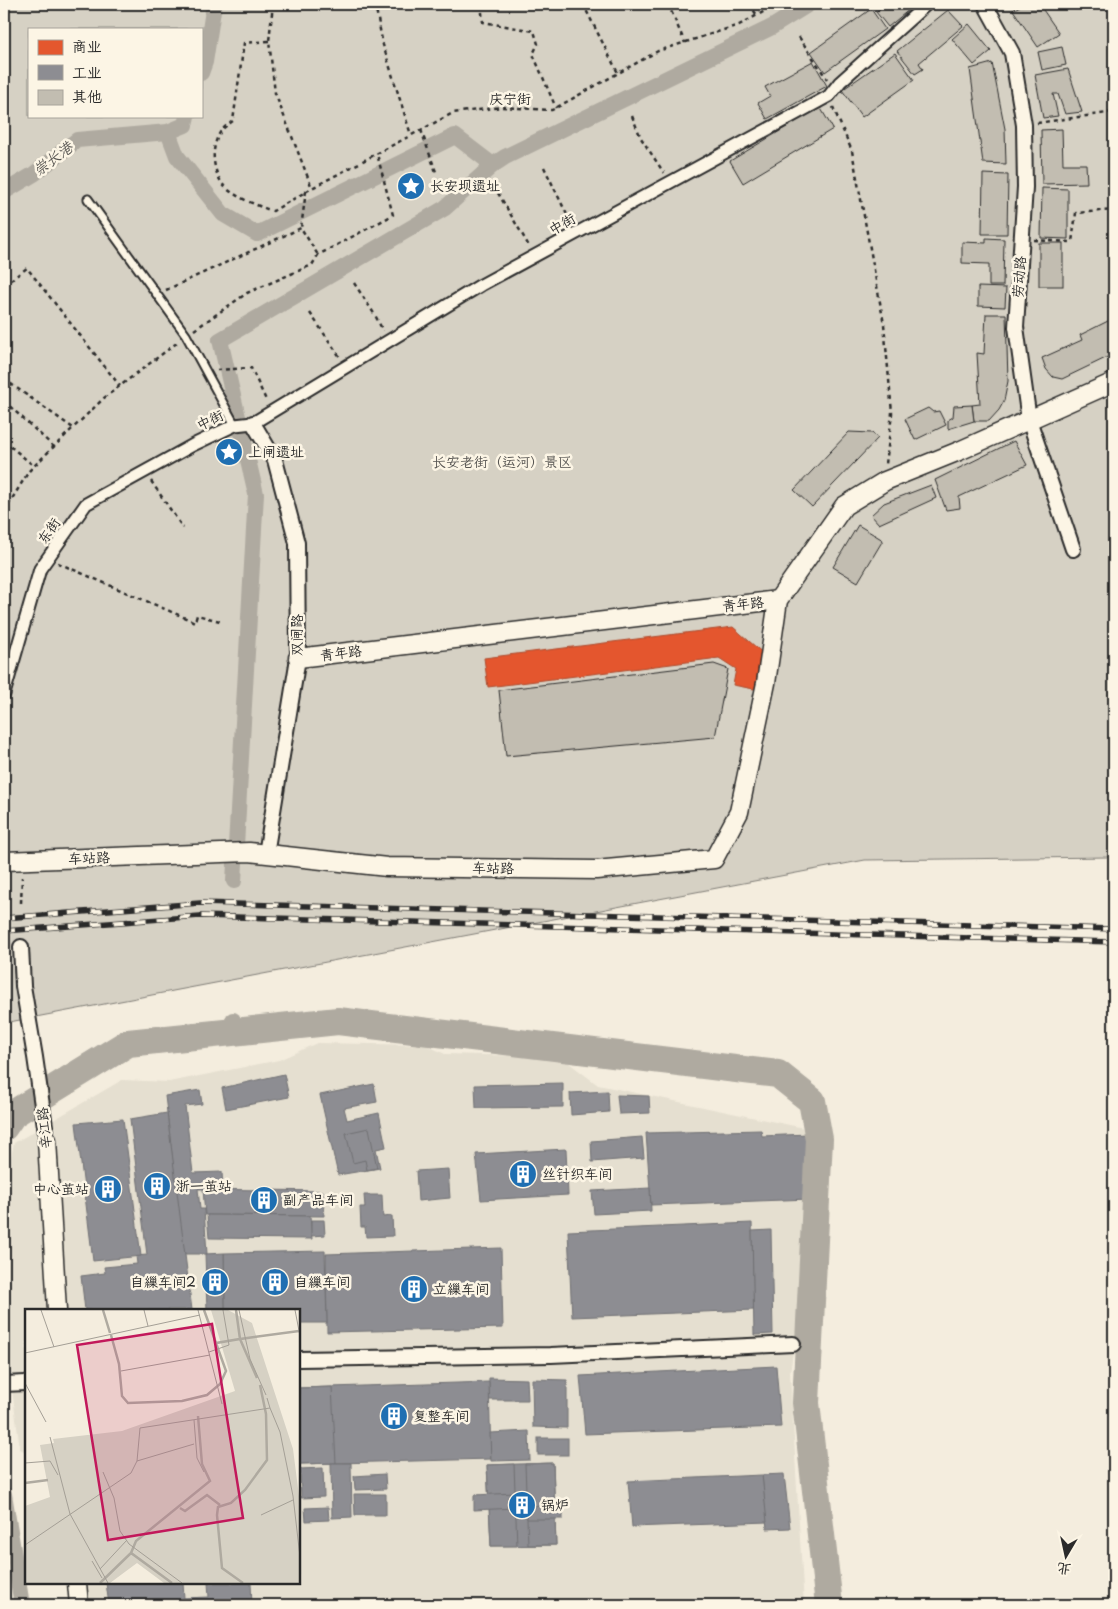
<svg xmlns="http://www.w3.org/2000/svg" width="1118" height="1609" viewBox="0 0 1118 1609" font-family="'Playpen Sans','LXGW WenKai TC',sans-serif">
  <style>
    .built { fill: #e5dfd0 }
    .green { fill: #d6d1c4; stroke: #807e78; fill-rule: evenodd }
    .shops { fill: #e4572e; stroke: #ac4a2d }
    .industry { fill: #8d8d92; stroke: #707073 }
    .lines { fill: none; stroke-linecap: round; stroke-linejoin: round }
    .canal { stroke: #afaaa0; stroke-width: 16 }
    .river { stroke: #afaaa0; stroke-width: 28 }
    .building { fill: #c2bdb1; stroke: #2b2b2b }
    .service-casing { stroke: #2b2b2b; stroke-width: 11 }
    .pedestrian-casing { stroke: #2b2b2b; stroke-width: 15 }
    .minor-casing { stroke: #2b2b2b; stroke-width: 18 }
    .tertiary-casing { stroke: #2b2b2b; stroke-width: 21 }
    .path { stroke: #2b2b2b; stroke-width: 2.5; stroke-dasharray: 4 4; stroke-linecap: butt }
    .service { stroke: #fcf5e5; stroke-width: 7 }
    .pedestrian { stroke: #fcf5e5; stroke-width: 11 }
    .minor { stroke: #fcf5e5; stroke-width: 14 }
    .tertiary { stroke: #fcf5e5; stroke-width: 18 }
    .rail-casing { stroke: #2b2b2b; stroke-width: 5.5 }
    .rail { stroke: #fcf5e5; stroke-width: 4; stroke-dasharray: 11; stroke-linecap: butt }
    .labels { text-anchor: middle; stroke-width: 5; stroke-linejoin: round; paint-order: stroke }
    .street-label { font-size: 14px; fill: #2b2b2b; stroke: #fcf5e5 }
    .poi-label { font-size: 14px; fill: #2b2b2b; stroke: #fcf5e5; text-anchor: start }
    .park-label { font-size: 14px; fill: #565451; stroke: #fcf5e5 }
    .water-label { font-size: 15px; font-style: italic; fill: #595754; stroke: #fcf5e5 }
    .inset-river { fill: none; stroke: #afaaa0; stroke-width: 2.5 }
    .inset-road { fill: none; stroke: #a49f96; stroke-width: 1 }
    .view { fill: #c2185b; fill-opacity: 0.15; stroke: #c2185b; stroke-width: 2.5 }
    .inset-edge { fill: none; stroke: #2b2b2b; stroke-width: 2.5 }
  </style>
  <rect width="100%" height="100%" fill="#f4edde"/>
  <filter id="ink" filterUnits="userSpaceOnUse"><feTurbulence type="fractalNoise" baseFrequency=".02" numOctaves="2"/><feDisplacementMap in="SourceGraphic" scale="10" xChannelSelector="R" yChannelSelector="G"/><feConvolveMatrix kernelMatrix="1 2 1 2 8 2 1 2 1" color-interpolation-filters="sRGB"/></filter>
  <g filter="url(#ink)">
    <path class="built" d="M317,1043L426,1045L445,1054L561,1057L598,1085L804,1128L809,1240L790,1373L804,1605H70L68,1583H299V1310H26V1452L20,1449L4,1330V1189L14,1143L122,1080L169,1082L279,1060Z"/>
    <path class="green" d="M4,4H1114V864L1110,863L1109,857L865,860L4,1023ZM29,29H201V116H29Z"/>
    <path class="shops" d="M733,627L765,655L759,690L733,685L736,669L719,658L488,687L484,658Z"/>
    <g class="industry">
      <path d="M284,1074L289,1097L226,1109L222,1088Z"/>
      <path d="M563,1083V1107L476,1108L475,1085Z"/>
      <path d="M374,1084L377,1102L344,1108L347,1120L379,1113L386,1147L376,1149L380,1168L338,1175L320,1095Z"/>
      <path d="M200,1090L202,1104L185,1106L193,1173L222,1172L223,1189H198L200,1209H204L207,1254H184L165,1096Z"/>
      <path d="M608,1091L609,1112L571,1115L570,1093Z"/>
      <path d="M617,1095L649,1096L650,1113L619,1114Z"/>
      <path d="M167,1113L192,1310H85L81,1276L105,1273L104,1267L137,1264L136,1256L147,1255L130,1119Z"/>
      <path d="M123,1119L141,1256L93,1261L76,1123Z"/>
      <path d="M369,1128L377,1168L367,1170L365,1160L353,1163L346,1133Z"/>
      <path d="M761,1130L762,1136L808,1134L810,1199L651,1205L646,1133Z"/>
      <path d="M642,1137L644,1158L592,1162L591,1141Z"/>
      <path d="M566,1149L568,1195L481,1200L476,1154Z"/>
      <path d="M448,1169L450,1198L418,1201L416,1171Z"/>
      <path d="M650,1188L651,1211L594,1214L592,1191Z"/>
      <path d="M203,1189L323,1191L324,1216L205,1215Z"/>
      <path d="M364,1195H382L383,1217L392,1216L393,1236L366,1237L365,1227H361L360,1207H365Z"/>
      <path d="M207,1215L310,1216L312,1239L209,1238Z"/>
      <path d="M311,1220H324L325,1235L311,1236Z"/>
      <path d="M752,1223L754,1310L572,1317L568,1231Z"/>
      <path d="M771,1230L773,1334L754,1335L752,1231Z"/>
      <path d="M501,1248L503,1328L327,1332L326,1254Z"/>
      <path d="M325,1251L327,1323H299V1310H225L224,1253Z"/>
      <path d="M224,1253L225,1310H207L205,1254Z"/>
      <path d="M776,1366L781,1427L585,1434L580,1376Z"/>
      <path d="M489,1378L527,1379L528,1400H489Z"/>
      <path d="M532,1379L567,1380V1428L533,1427Z"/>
      <path d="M489,1382L491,1459L299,1464V1388Z"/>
      <path d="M332,1387L336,1463L299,1464V1388Z"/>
      <path d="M529,1431L530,1460L491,1461L490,1433Z"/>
      <rect x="538" y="1438" width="30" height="17"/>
      <path d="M331,1463H351L352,1517L332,1518Z"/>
      <path d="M553,1463L556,1545L491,1546L487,1465Z"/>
      <path d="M553,1463L556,1545H528L525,1464Z"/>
      <path d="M514,1464L517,1546H491L487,1465Z"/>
      <path d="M323,1468L324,1497L301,1498L300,1469Z"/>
      <path d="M385,1474L386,1489L355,1490L354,1476Z"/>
      <path d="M784,1474L790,1528L767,1529L762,1475Z"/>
      <path d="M762,1475L767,1522L632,1527L628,1481Z"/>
      <path d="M515,1493L516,1508L474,1510V1495Z"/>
      <path d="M354,1494H386V1515H355Z"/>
      <path d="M563,1505V1519H527V1506Z"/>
      <path d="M328,1507L329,1520L306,1521L305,1508Z"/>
      <path d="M106,1583H183L184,1598L209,1597L208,1583H251L252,1605H109Z"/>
    </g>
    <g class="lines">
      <g class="canal">
        <path d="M201,73L205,62L214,4"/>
        <path d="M168,132L177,156L223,214L257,234L455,136L493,165"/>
        <path d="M4,192L34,174L77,140L168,132L185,125L187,116"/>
        <path d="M234,881L256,494L220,340L445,208L493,165L505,157L772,27L809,4"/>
        <path d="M233,1020V1032"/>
        <path d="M4,1494L22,1605"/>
      </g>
      <path class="river" d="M4,1127L13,1114L128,1043L338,1021L778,1074L812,1101L819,1139L806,1403L829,1605"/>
    </g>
    <g class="building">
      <path d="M886,4H916L888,27L876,12Z"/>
      <path d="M1023,4H1039L1059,33L1038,47L1013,10Z"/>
      <path d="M871,9L885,29L825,72L811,52Z"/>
      <path d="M948,10L963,26L919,63L923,69L915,74L897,51Z"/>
      <path d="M969,24L991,51L974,65L952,39Z"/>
      <path d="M1062,47L1066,65L1042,70L1038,52Z"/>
      <path d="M895,53L914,80L862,117L842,90Z"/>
      <path d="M813,61L827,86L767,119L758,103L770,96L765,87Z"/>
      <path d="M992,63L1005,129L1006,164L983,163L970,69Z"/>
      <path d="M1068,69L1082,112L1065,114L1058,94H1053L1058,116L1043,118L1035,75Z"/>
      <path d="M820,107L833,129L743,183L730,161Z"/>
      <path d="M1062,129L1063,164H1086L1087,183L1042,184L1041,130Z"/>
      <path d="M983,174L1008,175L1007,234H982Z"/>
      <path d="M1042,188L1068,189V239L1041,238Z"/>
      <path d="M986,238L1004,239L1003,286H989V264L962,263V242L986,243Z"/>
      <rect x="1039" y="243" width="24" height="43"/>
      <path d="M978,287L1006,288L1005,307L978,306Z"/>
      <path d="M986,314H1006L1008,381L1004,401L999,410L989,421H974L972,405L980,404L977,353L984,354Z"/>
      <path d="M1114,318V354L1062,379L1053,377L1046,369L1042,358L1082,340L1080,335Z"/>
      <path d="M972,405L974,421L948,429V420L953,417L954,406Z"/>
      <path d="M928,408L933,412L939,411L946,425L915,440L905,419Z"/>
      <path d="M849,432L872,433L878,438L812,507L794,490Z"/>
      <path d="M1014,441L1027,465L959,497L960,508L946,510L935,480Z"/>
      <path d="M931,485L936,498L879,524L871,515L884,503Z"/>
      <path d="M858,525L883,540L858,582L833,567Z"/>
      <path d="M714,664L728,669L715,737L506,756L499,690Z"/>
    </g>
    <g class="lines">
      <g class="service-casing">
        <path id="service" d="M88,199L186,335L235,425"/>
      </g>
      <g class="pedestrian-casing">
        <path id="pedestrian" d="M4,694L40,569L86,504L193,445L235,425L253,423L481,285L829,96L840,82L927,4"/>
      </g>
      <g class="minor-casing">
        <g id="minor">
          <path d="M985,4L1012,53L1024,125L1025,187L1016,327L1029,420L1073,549"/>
          <path d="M253,423L275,460L297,543L298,658L266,854"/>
          <path d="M21,947L23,986L35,1057L47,1140"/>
          <path d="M299,1359L551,1355L793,1344"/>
          <path d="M4,1384L26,1383"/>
        </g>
      </g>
      <g class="tertiary-casing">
        <g id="tertiary">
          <path d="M298,658L778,600"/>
          <path d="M4,861L249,852L387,867L596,870L714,859L739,812L766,683L778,600L844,506L885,481L959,451L1114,382"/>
          <path d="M47,1140L57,1310"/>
          <path d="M77,1583L79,1605"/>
        </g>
      </g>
      <g class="path">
        <path d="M273,4L269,41L275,93L312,188"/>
        <path d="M375,4L383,45L411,135"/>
        <path d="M481,4L483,22L534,31L538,44L533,54L556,108"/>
        <path d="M583,4L618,73"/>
        <path d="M668,4L685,43"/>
        <path d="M749,4L757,15"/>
        <path d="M799,37L827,79"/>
        <path d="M269,41L244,43L233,121C229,124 224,127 221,131C210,147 212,171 224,186C233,196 260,207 273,211L312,188L453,113L502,107L552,110L658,51L739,25L778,4"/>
        <path d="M833,107L852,151L884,324L892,413L886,464"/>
        <path d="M632,116L641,138L664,173"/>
        <path d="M1037,123L1114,112"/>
        <path d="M421,130L436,172"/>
        <path d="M544,167L571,223"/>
        <path d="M306,191L301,228L318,255"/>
        <path d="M498,193L529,246"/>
        <path d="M1034,240L1072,242L1076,213L1114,210"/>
        <path d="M354,283L375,315L383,331"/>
        <path d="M4,285L27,268L120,386"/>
        <path d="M166,290L301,228"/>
        <path d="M310,313L340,357"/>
        <path d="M194,330L247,293L312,265L318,255L393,215L377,154"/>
        <path d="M217,370L251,368L266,400"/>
        <path d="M4,379L73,428"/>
        <path d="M4,401L54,447"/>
        <path d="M4,441L34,466"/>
        <path d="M151,481L183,528"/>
        <path d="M4,512L29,471L34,466L104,398L178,342"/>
        <path d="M58,563L195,622L197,615L220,621"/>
        <path d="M21,903L22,877"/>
      </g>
      <use href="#service" class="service"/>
      <use href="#pedestrian" class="pedestrian"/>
      <use href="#minor" class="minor"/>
      <use href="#tertiary" class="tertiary"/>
      <g class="rail-casing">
        <g id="rail">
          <path d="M4,918L200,903L1114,929"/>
          <path d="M4,931L200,916L1114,942"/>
        </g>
      </g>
      <use href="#rail" class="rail"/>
    </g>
  </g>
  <defs>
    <g id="sight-disc" transform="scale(1.4375)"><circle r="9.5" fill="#1f6fb2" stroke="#fcf5e5"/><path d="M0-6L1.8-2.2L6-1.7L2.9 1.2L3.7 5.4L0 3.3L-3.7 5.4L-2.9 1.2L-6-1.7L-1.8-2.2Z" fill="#fff"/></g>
    <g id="building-disc" transform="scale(1.4375)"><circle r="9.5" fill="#1f6fb2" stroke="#fcf5e5"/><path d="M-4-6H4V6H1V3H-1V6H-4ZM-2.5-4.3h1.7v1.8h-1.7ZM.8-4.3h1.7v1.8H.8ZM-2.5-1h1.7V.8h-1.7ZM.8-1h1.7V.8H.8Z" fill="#fff"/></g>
  </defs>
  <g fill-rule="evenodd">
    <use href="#sight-disc" x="411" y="186"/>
    <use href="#sight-disc" x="229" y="452"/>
    <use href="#building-disc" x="523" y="1174"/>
    <use href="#building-disc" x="157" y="1186"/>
    <use href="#building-disc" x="108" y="1189"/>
    <use href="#building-disc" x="264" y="1200"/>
    <use href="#building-disc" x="215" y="1282"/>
    <use href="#building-disc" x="275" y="1282"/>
    <use href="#building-disc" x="414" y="1289"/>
    <use href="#building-disc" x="394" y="1416"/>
    <use href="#building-disc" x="522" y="1505"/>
  </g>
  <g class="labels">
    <g class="street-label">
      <text x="510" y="104">庆宁街</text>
      <text transform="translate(562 224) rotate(-29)" y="5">中街</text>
      <text transform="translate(1019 277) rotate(-86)" y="5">劳动路</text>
      <text transform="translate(210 420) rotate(-25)" y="5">中街</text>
      <text transform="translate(49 531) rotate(-55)" y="5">东街</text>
      <text transform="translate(743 604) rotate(-6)" y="5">青年路</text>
      <text transform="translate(297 635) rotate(-90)" y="5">双闸路</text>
      <text transform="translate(341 653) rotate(-7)" y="5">青年路</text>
      <text transform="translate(89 858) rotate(-2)" y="5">车站路</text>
      <text transform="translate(493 868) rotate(1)" y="5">车站路</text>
      <text transform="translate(44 1128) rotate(-96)" y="5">辛江路</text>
    </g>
    <g class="poi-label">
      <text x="430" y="191">长安坝遗址</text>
      <text x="248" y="457">上闸遗址</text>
      <text x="542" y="1179">丝针织车间</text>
      <text x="176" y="1191">浙一茧站</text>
      <text x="89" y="1194" text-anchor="end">中心茧站</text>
      <text x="283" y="1205">副产品车间</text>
      <text x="196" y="1287" text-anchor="end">自繅车间2</text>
      <text x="294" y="1287">自繅车间</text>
      <text x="433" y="1294">立繅车间</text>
      <text x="413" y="1421">复整车间</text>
      <text x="541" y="1510">锅炉</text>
    </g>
    <g class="park-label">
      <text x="502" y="467">长安老街（运河）景区</text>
    </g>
    <g class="water-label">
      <text transform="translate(53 159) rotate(-37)" y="5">崇长港</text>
    </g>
  </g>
  <g transform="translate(25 1309)">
    <rect width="275" height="275" fill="#f4edde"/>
    <path d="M186,1H203L227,14L268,140L275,195V274H139L112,254L85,274H0V197L25,188L15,136L29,134L28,130L97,122L210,82Z" fill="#d6d1c4"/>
    <path class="inset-river" d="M78,1L85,24M179,1L191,34L215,30L232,69M211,1L215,30L274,22M86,26L94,55L97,87L103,94L157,92L182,86L195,75L201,62L191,34M0,174L23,171M155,199L160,202L182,186L195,196M106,244L111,232L185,172L177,155L173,107M75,274L106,244L147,274M218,274L197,259L192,206L193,198L206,194L220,181L242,151L241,105L235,76"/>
    <path class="inset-road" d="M16,1L29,38M119,1L123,17M173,1L197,95M214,1L225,50L241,86M270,1L275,27M184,43L204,36L198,1M0,44L175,6M96,62L185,46M0,74L21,113M245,99L255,123L268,187L275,248M169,111L172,149L179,163M25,128L45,205L83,274M112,152L169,135M0,154L25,152L33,166M78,163L89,189L95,222L104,235L157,274M236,206L268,191M0,236L106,164L112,152L115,119L245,99L242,89M67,252L77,269M75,260L102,231"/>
    <path class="view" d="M187,15L218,209L83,231L52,36Z"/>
    <rect width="275" height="275" class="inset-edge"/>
  </g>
  <rect width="1118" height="1609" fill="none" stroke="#fcf5e5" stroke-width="20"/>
  <rect x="10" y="10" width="1098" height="1589" fill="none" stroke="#2b2b2b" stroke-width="2" filter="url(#ink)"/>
  <rect x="28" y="28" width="175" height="90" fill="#fcf5e5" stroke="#a8a49b"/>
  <rect x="38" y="40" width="25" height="15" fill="#e4572e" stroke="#a8a49b"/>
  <text x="72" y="52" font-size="15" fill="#2b2b2b">商业</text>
  <rect x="38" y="65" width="25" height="15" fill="#8d8d92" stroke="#a8a49b"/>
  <text x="72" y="78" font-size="15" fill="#2b2b2b">工业</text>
  <rect x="38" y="90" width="25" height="15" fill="#c2bdb1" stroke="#a8a49b"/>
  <text x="72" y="102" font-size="15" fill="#2b2b2b">其他</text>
  <g transform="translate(1066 1556) rotate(189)" stroke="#fcf5e5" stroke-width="4" paint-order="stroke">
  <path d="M0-4L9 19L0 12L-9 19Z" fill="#2b2b2b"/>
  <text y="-8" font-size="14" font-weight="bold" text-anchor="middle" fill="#2b2b2b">北</text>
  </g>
</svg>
